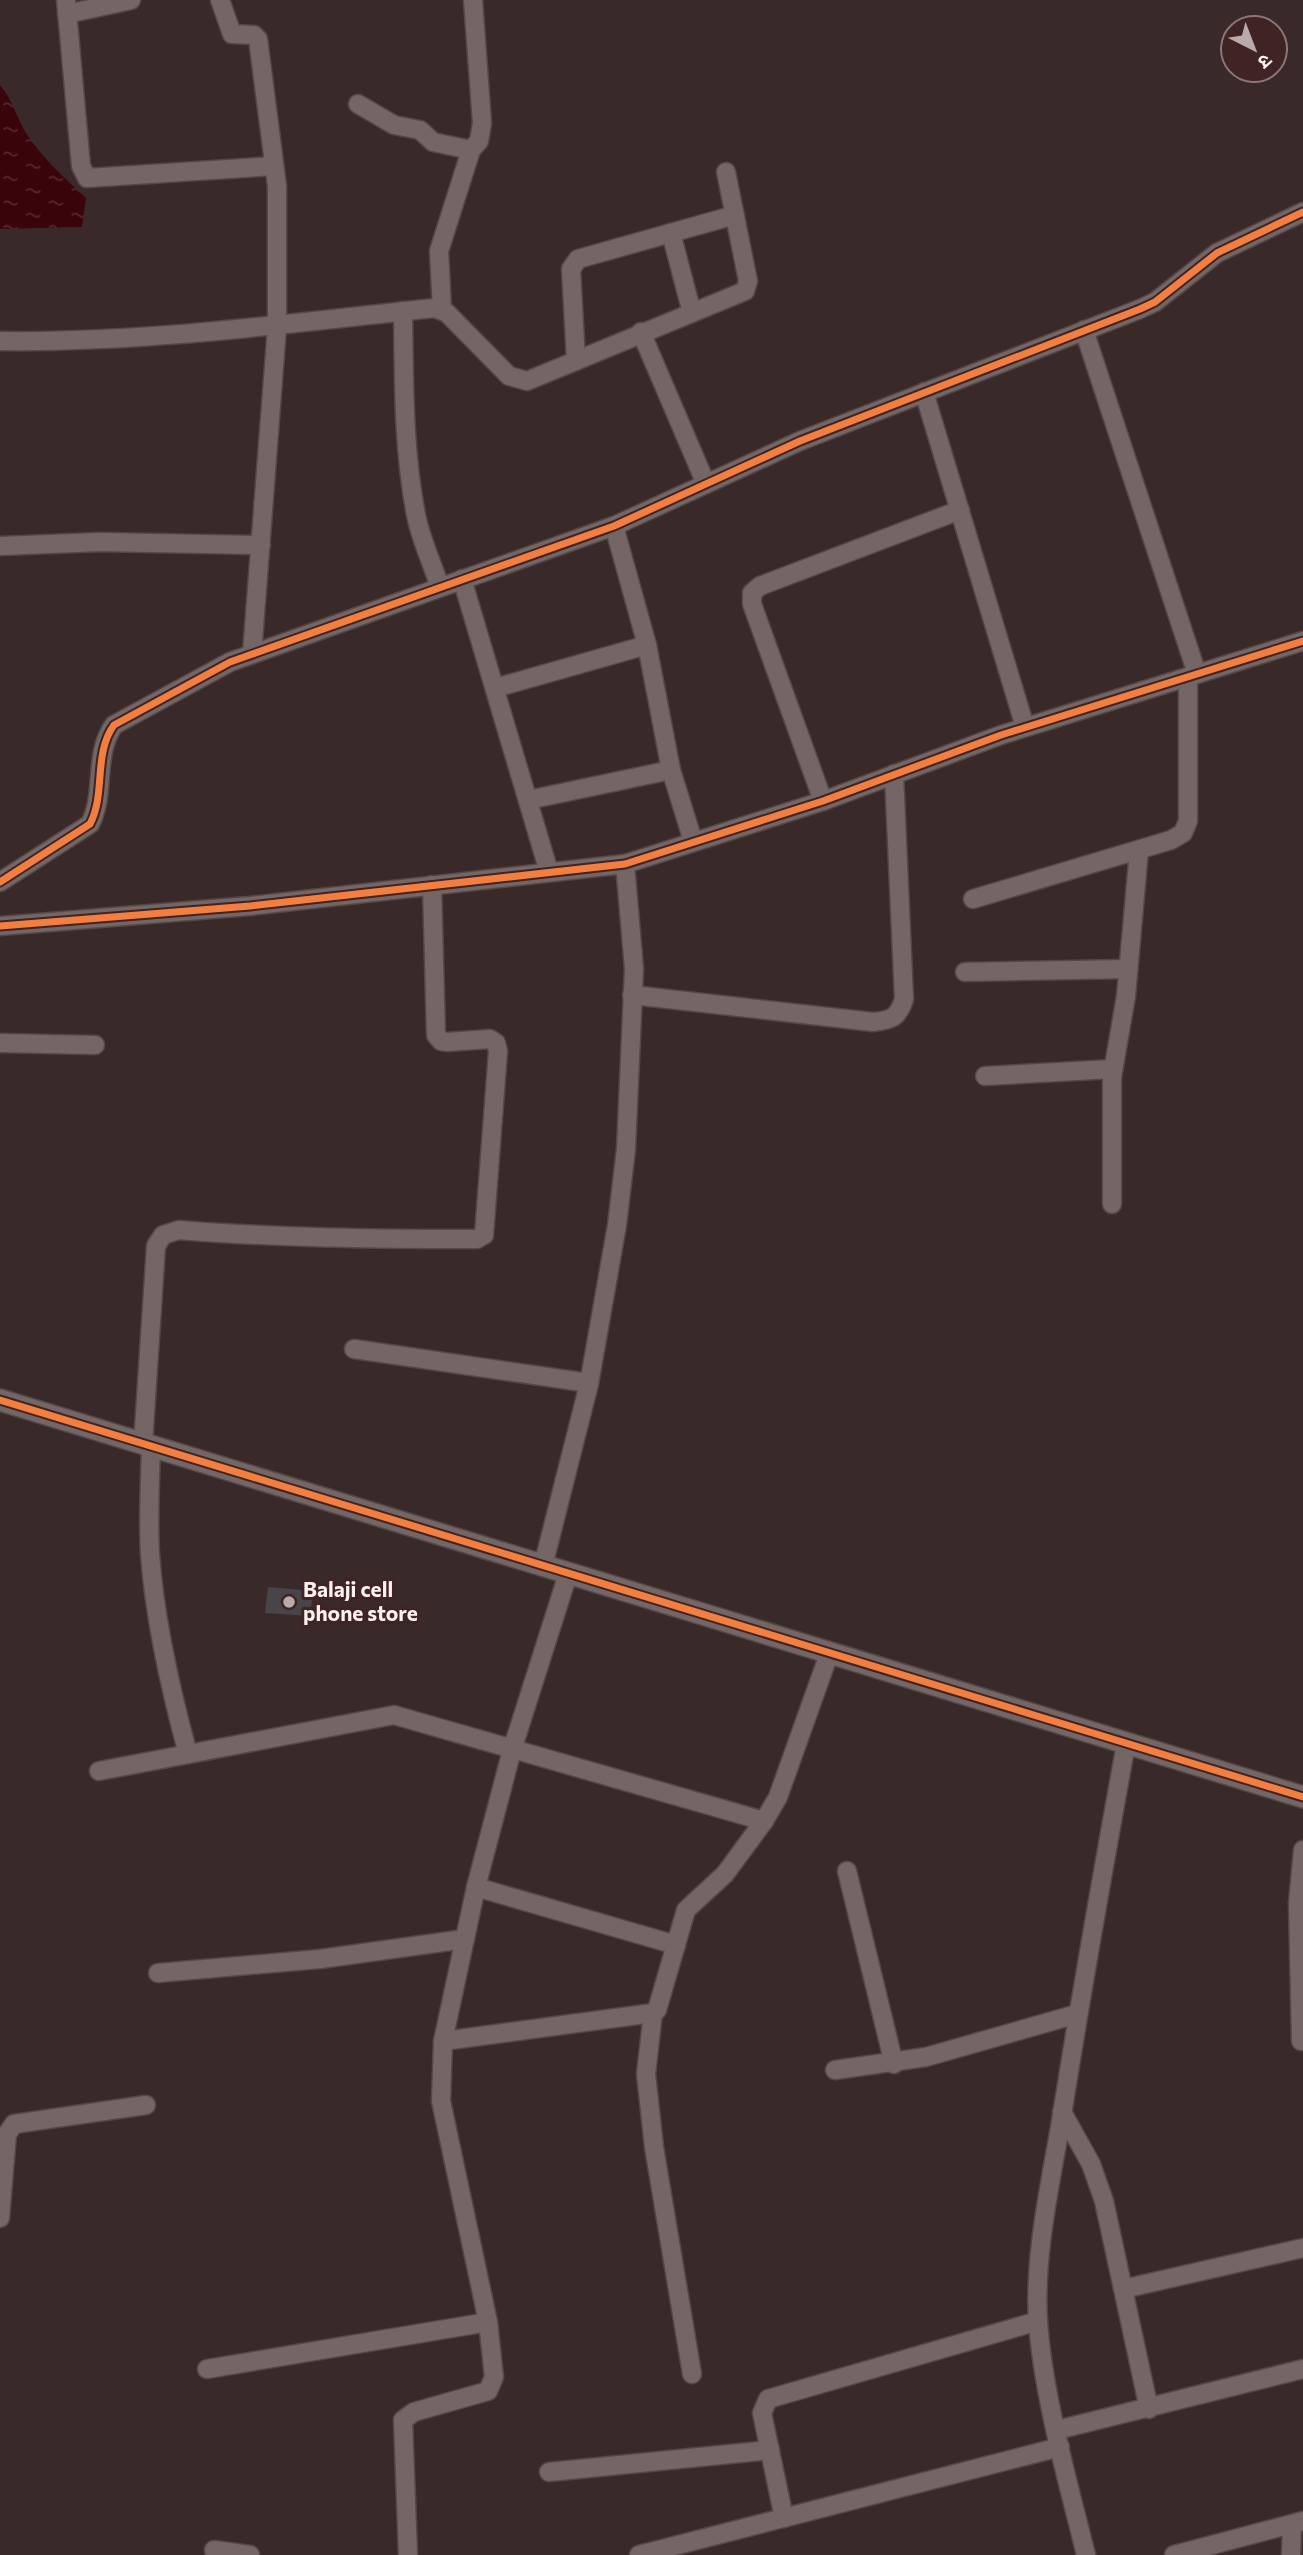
<svg xmlns="http://www.w3.org/2000/svg" width="1303" height="2555" viewBox="0 0 1303 2555" font-family="Commissioner,'Noto Sans Devanagari',sans-serif">
  <style>
    .water { fill: url(#water-ripples) }
    .building { fill: #484549 }
    .lines { fill: none; stroke-linecap: round; stroke-linejoin: round }
    .minor-casing { stroke: #544747; stroke-width: 21 }
    .tertiary-casing { stroke: #544747; stroke-width: 24 }
    .minor { stroke: #736665; stroke-width: 18 }
    .tertiary { stroke: #736665; stroke-width: 21 }
    .cycleway-casing { stroke: #402323; stroke-width: 11 }
    .cycleway { stroke: #f27e40; stroke-width: 7 }
    .poi-dot { fill: #b9abab; stroke: #402323; stroke-width: 2.5 }
    .labels { text-anchor: middle; stroke-width: 6; stroke-linejoin: round; paint-order: stroke }
    .poi-label { font-size: 21px; font-weight: bold; fill: #fdf1f1; stroke: #402323; text-anchor: start }
  </style>
  <defs>
    <pattern id="water-ripples" width="26" height="14" patternUnits="userSpaceOnUse" patternTransform="scale(1.75)"><rect width="26" height="14" fill="#3a040b"/><path d="M2 4q2-2 4 0t4 0M15 11q2-2 4 0t4 0" fill="none" stroke="#57292f"/></pattern>
  </defs>
  <rect width="100%" height="100%" fill="#3a2929"/>
  <path class="water" d="M0,85C13,100 16,117 26,133C43,159 64,177 86,198L82,227L0,229Z"/>
  <path class="building" d="M268,1587L313,1591L310,1616L265,1613Z"/>
  <g class="lines">
    <g class="minor-casing">
      <g id="minor">
        <path d="M66,0L81,166L87,178L274,166"/>
        <path d="M220,0L232,34L254,35L258,39L277,186V327L252,654"/>
        <path d="M67,14L131,0"/>
        <path d="M358,104L394,125L420,130L433,142L471,150"/>
        <path d="M671,233L692,313"/>
        <path d="M442,310L439,251L471,150L479,141L482,123L473,0"/>
        <path d="M403,311C404,380 403,448 416,515C421,540 432,563 440,587"/>
        <path d="M1084,330L1197,674"/>
        <path d="M641,332L706,484"/>
        <path d="M0,341C146,343 290,323 435,308L447,313L509,376L527,381L745,291L748,281L726,172"/>
        <path d="M576,361L571,269L578,259L735,215"/>
        <path d="M924,392L1025,727"/>
        <path d="M614,526L647,645L671,770L693,841"/>
        <path d="M0,546L100,542L261,545"/>
        <path d="M462,579L549,872"/>
        <path d="M495,688L647,645"/>
        <path d="M528,800L671,770"/>
        <path d="M823,801L752,604V593L760,586L960,510"/>
        <path d="M0,882L90,824C106,794 93,754 114,725L230,662L614,526L800,441L1140,309L1155,302L1217,253L1303,212"/>
        <path d="M973,899L1171,840L1183,833L1188,821V677"/>
        <path d="M0,926L250,906L625,864L823,801L1001,735L1303,641"/>
        <path d="M965,972L1128,969"/>
        <path d="M632,995L873,1022C892,1020 898,1018 904,999L894,774"/>
        <path d="M0,1043L95,1045"/>
        <path d="M985,1076L1113,1069"/>
        <path d="M1112,1204V1077L1126,996L1139,850"/>
        <path d="M354,1349L589,1383"/>
        <path d="M143,1444L156,1246L163,1235L179,1230C279,1238 377,1239 477,1239L484,1235L498,1051L496,1043L490,1039L447,1042L441,1041L436,1035L432,885"/>
        <path d="M151,1446C150,1482 148,1518 150,1554C155,1622 170,1688 188,1754"/>
        <path d="M543,1566L589,1384L617,1225L626,1149L634,969L625,864"/>
        <path d="M99,1771L394,1715L764,1821"/>
        <path d="M847,1871L894,2064"/>
        <path d="M476,1887L676,1945"/>
        <path d="M158,1973L320,1959L465,1939"/>
        <path d="M653,2013L646,2074L654,2147L692,2374"/>
        <path d="M443,2041L653,2013L657,2010L686,1910L725,1874L764,1821L778,1797L829,1654"/>
        <path d="M1301,2041L1298,1903L1303,1850"/>
        <path d="M835,2070L926,2057L1077,2014"/>
        <path d="M1062,2112L1091,2164L1104,2201L1149,2409"/>
        <path d="M0,2218L7,2134L14,2124L146,2105"/>
        <path d="M1123,2289L1303,2248"/>
        <path d="M207,2369L488,2322"/>
        <path d="M1057,2430L1303,2369"/>
        <path d="M549,2472L770,2450"/>
        <path d="M784,2518L762,2413L768,2399L1038,2321"/>
        <path d="M214,2550L250,2555"/>
        <path d="M408,2555L403,2420L414,2412L488,2391L494,2377L488,2322L441,2101L443,2041L476,1887L512,1750L568,1574"/>
        <path d="M639,2555L1060,2447"/>
        <path d="M1086,2555C1068,2482 1043,2395 1038,2321C1034,2255 1050,2186 1061,2121C1081,1995 1103,1870 1126,1744"/>
        <path d="M1174,2555L1303,2521"/>
        <path d="M1291,2555L1292,2524"/>
      </g>
    </g>
    <g class="tertiary-casing">
      <path id="tertiary" d="M0,1400L1303,1797"/>
    </g>
    <use href="#minor" class="minor"/>
    <use href="#tertiary" class="tertiary"/>
    <g class="cycleway-casing">
      <g id="cycleway">
        <path d="M0,882L90,824C106,794 93,754 114,725L230,662L614,526L800,441L1140,309L1155,302L1217,253L1303,212"/>
        <path d="M0,926L250,906L625,864L823,801L1001,735L1303,641"/>
        <path d="M0,1400L1303,1797"/>
      </g>
    </g>
    <use href="#cycleway" class="cycleway"/>
  </g>
  <circle class="poi-dot" cx="289" cy="1602" r="7"/>
  <g class="labels">
    <g class="poi-label">
      <text x="303" y="1597">Balaji cell<tspan x="303" dy="24">phone store</tspan></text>
    </g>
  </g>
  <g transform="translate(1254 49) rotate(138)"><circle r="33" fill="#402323" stroke="#8c7575" stroke-width="2"/>
  <path d="M0-5L12 26L0 18L-12 26Z" fill="#b9abab"/>
  <text y="-10" font-size="19" font-weight="bold" text-anchor="middle" fill="#fdf1f1">उ</text>
  </g>
</svg>
